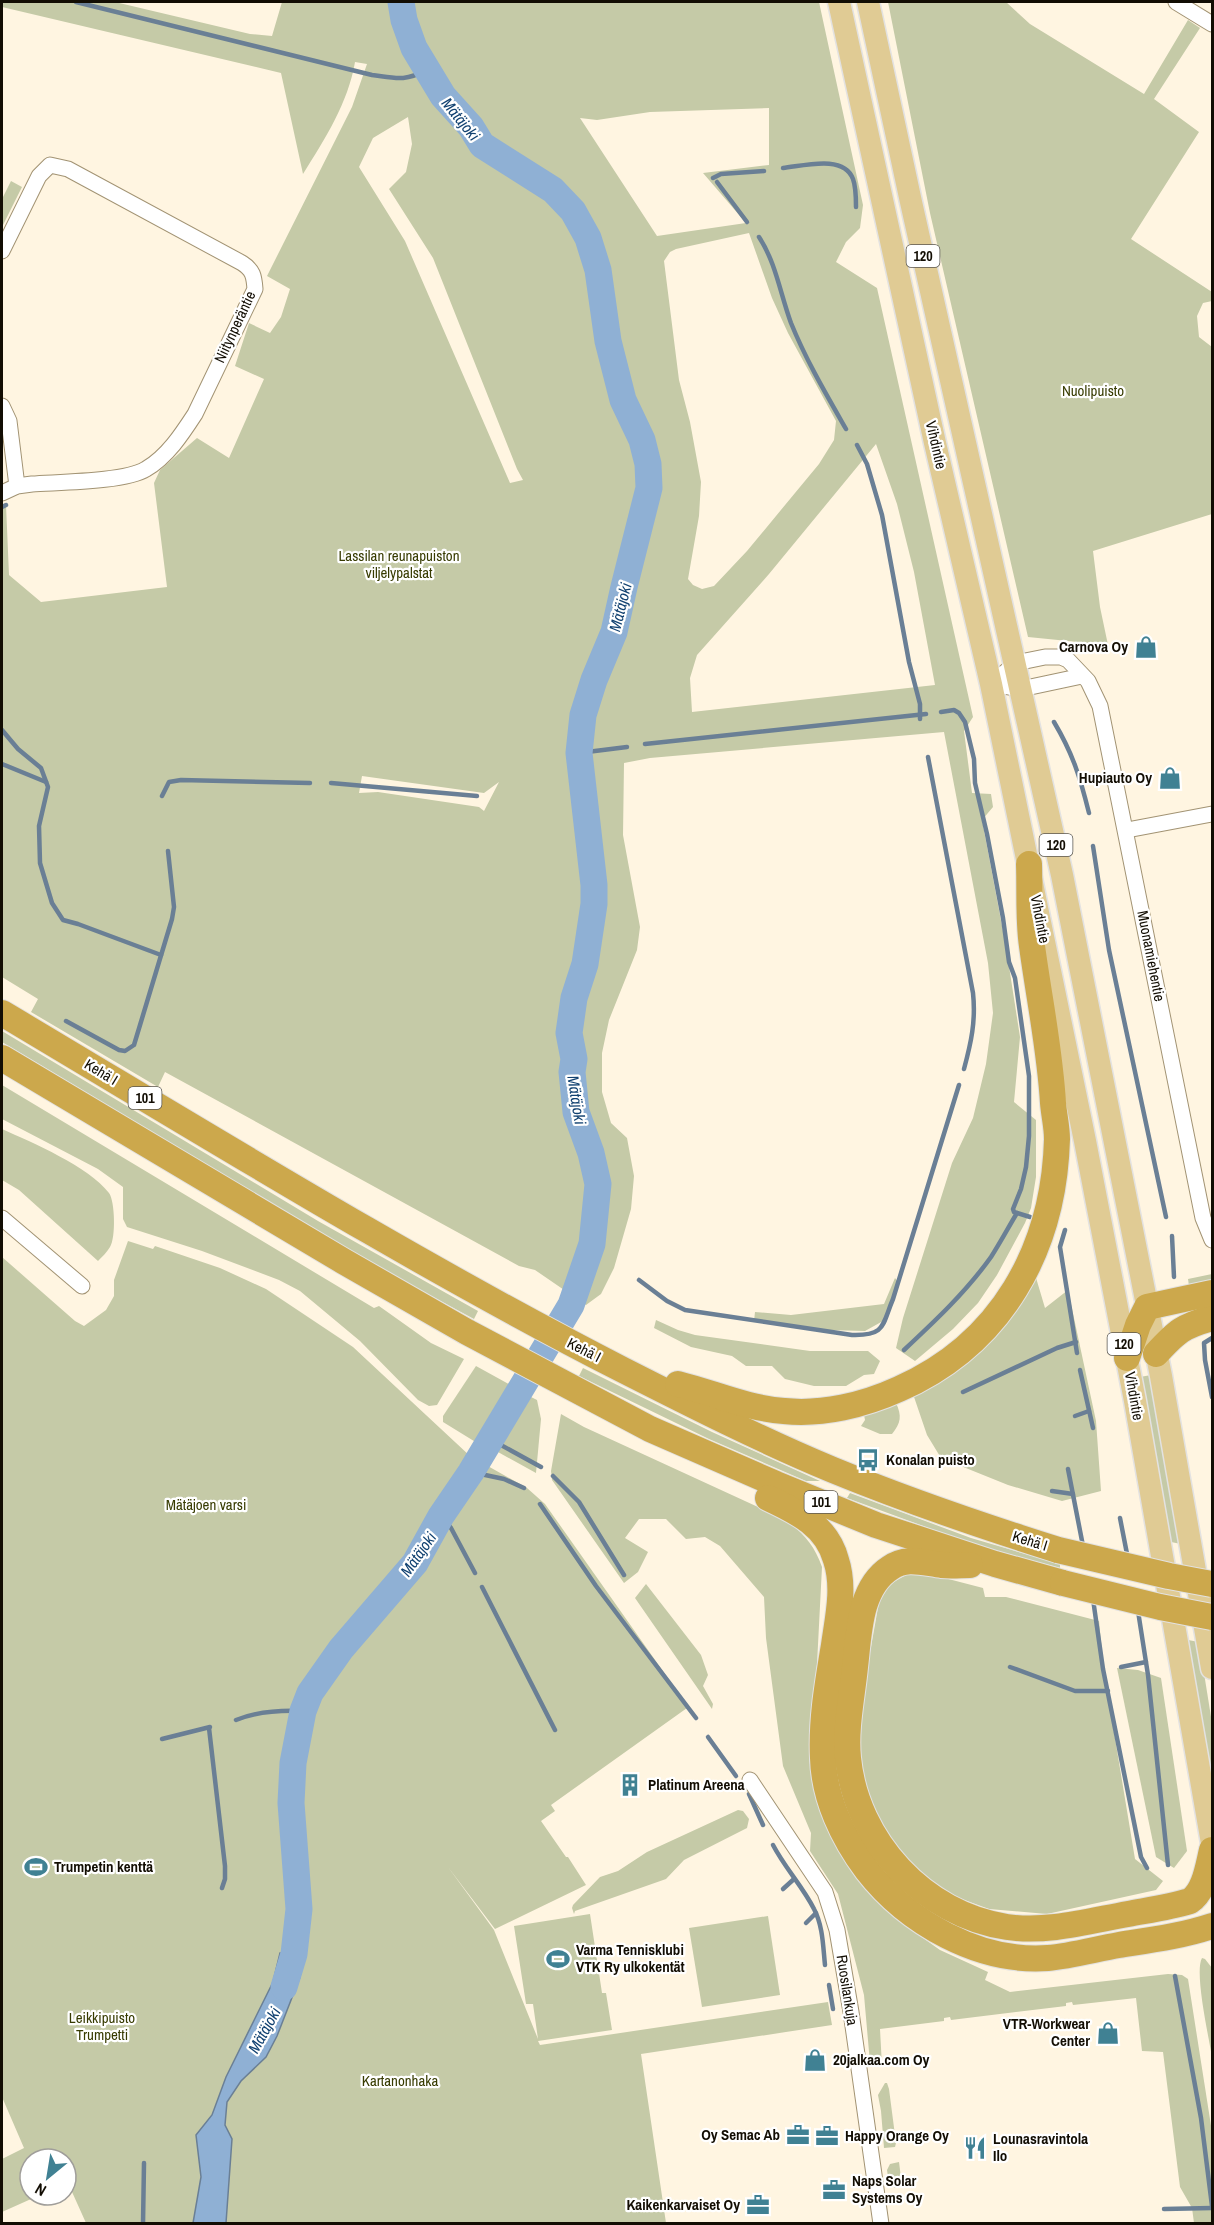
<svg xmlns="http://www.w3.org/2000/svg" width="1214" height="2225" viewBox="0 0 1214 2225" font-family="'Archivo Narrow',sans-serif">
  <style>
    .green { fill: #c5caa7; fill-rule: evenodd }
    .water { fill: #8fb0d4; stroke: #6a7f95; stroke-width: 1.5 }
    .lines { fill: none; stroke-linecap: round; stroke-linejoin: round }
    .stream { stroke: #6a7f95; stroke-width: 4.5 }
    .river { stroke: #8fb0d4; stroke-width: 27 }
    .street-casing { stroke: #a29373; stroke-width: 17 }
    .primary-casing { stroke: #e3e2e1; stroke-width: 25 }
    .highway-casing { stroke: #e3e2e1; stroke-width: 28 }
    .street { stroke: #fff; stroke-width: 15 }
    .primary { stroke: #e0cb94; stroke-width: 22 }
    .highway { stroke: #cca84c; stroke-width: 26 }
    .highway-bridge-casing { stroke: #e3e2e1; stroke-width: 28; stroke-linecap: butt }
    .highway-bridge { stroke: #cca84c; stroke-width: 26 }
    .labels { text-anchor: middle; stroke-width: 4.5; stroke-linejoin: round; paint-order: stroke }
    .shield { fill: #fff; stroke: #59564f; stroke-width: 1.5 }
    .shield-label { font-size: 14px; font-weight: bold; fill: #120d03 }
    .street-label { font-size: 15px; fill: #120d03; stroke: #fff }
    .park-label { font-size: 15px; fill: #373b01; stroke: #fff }
    .poi-label { font-size: 15px; font-weight: bold; fill: #120d03; stroke: #fff; text-anchor: start }
    .water-label { font-size: 16px; font-style: italic; fill: #124271; stroke: #fff }
  </style>
  <rect width="100%" height="100%" fill="#fff5e1"/>
  <g class="green">
    <path d="M2,2H115L250,34L272,36L282,2H819L863,205L860,228L846,242L836,262L877,288L973,717L964,731L972,793L991,794L993,807L982,820L1006,947L1020,1037L1014,1102L1036,1120V1177L1031,1208L1025,1223L997,1275L978,1303L953,1329L915,1361L896,1348L903,1318L952,1163L973,1118L986,1064L993,1013L988,963L944,732L650,758L624,763L623,835L640,927L637,950L609,1020L602,1053V1092L611,1123L627,1138L634,1176L631,1209L614,1268L601,1294L586,1305L535,1270L519,1266L165,1072L158,1087L31,1012L38,999L2,977V507L6,505L9,575L41,602L167,587L154,483L160,470L197,438L229,458L264,379L235,366L249,323L270,333L281,317L290,289L267,276L352,107L367,64L355,62C348,103 325,139 303,174L281,73L2,7ZM769,108V165L703,173L746,223L657,236L580,118L597,120L650,112ZM408,117L412,144L406,172L389,189L433,258L517,469L523,480L510,483L405,241L359,167L373,138ZM749,233L772,298L788,333L836,421L834,440L819,464L747,551L714,586L702,589L693,585L688,579L699,516L701,482L690,422L679,380L664,261L670,252L676,249ZM876,444L897,504L914,572L935,685L692,712L690,678L697,655L769,574ZM362,776L484,793L499,782L484,811L479,807L378,792L359,793Z"/>
    <path d="M888,2H1006L1030,24L1144,94L1188,20L1200,28L1154,99L1199,132L1131,239L1212,292V301L1203,303L1197,316L1199,337L1212,347V514L1093,551L1100,607L1108,645L1028,637L930,213Z"/>
    <path d="M11,181L22,187L2,227V199Z"/>
    <path d="M2,1031L318,1221L478,1311L474,1319L381,1269L2,1042Z"/>
    <path d="M2,1085L374,1308L379,1306L431,1343L464,1359L437,1405L429,1406L418,1400L360,1341L300,1291L279,1280L202,1251L127,1227L123,1219V1187L98,1169L2,1119Z"/>
    <path d="M2,1129C33,1143 88,1166 109,1193C115,1201 116,1238 110,1247C107,1252 102,1257 98,1261L19,1190L2,1180Z"/>
    <path d="M128,1241L153,1249L155,1246L220,1268L266,1289L353,1347L470,1456L527,1488L545,1504L684,1701L687,1708L551,1805L555,1811L541,1821L566,1857H568L586,1885L495,1929L448,1867L494,1930L538,2039L533,2004H526L514,1926L590,1914L602,1993H606L612,2030L538,2041L540,2045L828,2002L832,2025L641,2054L666,2223H86L68,2183H66V2159H30V2195H40L2,2212V2159L24,2148L2,2097V1257L75,1321L84,1326L106,1310L114,1296V1280Z"/>
    <path d="M1034,1271L1045,1308L1068,1290L1096,1421L1101,1491L1062,1501L1008,1485L941,1458L927,1435L913,1394Z"/>
    <path d="M1212,1274V1283L1189,1286L1188,1279Z"/>
    <path d="M895,1278L899,1283L883,1321L865,1331L826,1330L754,1321L755,1312L791,1315L884,1304Z"/>
    <path d="M656,1320L678,1330L695,1335L810,1351H868L880,1361L874,1374L864,1375L846,1386H814L785,1379L772,1366H746L732,1356L691,1347L654,1328Z"/>
    <path d="M476,1366L514,1387L482,1446L443,1422V1416Z"/>
    <path d="M583,1368L712,1432L820,1481H806L709,1439L579,1376Z"/>
    <path d="M1151,1375L1181,1544L1171,1542L1140,1377Z"/>
    <path d="M527,1395L537,1400L541,1419L536,1473L498,1452Z"/>
    <path d="M896,1403C902,1416 901,1423 892,1434H880L861,1426L865,1420L864,1415Z"/>
    <path d="M561,1414L584,1427L782,1518C802,1531 814,1544 822,1567L815,1703L809,1757L812,1779L834,1839L862,1885L902,1923L940,1950L988,1972L985,1980L1010,1992L1168,1974L1182,1975L1188,1979L1212,2132V2223H1194L1192,2208L1180,2187L1163,2052L1142,2051L1136,1998L1073,2005L1072,2002L1066,2003V2006L951,2020L950,2017L944,2018V2021L880,2029L882,2066L873,2067L870,2063L864,1995L838,1894L810,1851L811,1833L783,1766L766,1638L764,1597L720,1546L705,1537L686,1539L666,1519H639L625,1538L648,1552L638,1572L624,1583L552,1480L551,1471Z"/>
    <path d="M850,1493L971,1538L1060,1564V1568L972,1544L847,1498Z"/>
    <path d="M906,1575H933L983,1588L985,1597H1006L1099,1621L1104,1672L1135,1859L1163,1881L1156,1890L1047,1914L989,1909L959,1898L926,1880L888,1843L866,1798L858,1750L863,1692L879,1602L890,1584Z"/>
    <path d="M646,1584L701,1655L708,1675L703,1686L713,1704L712,1709L635,1598Z"/>
    <path d="M1188,1640L1199,1642L1212,1723V1787Z"/>
    <path d="M1117,1668L1138,1670L1161,1678L1187,1851L1174,1868L1156,1857Z"/>
    <path d="M738,1810L743,1811L749,1819L747,1828L684,1860L666,1879L575,1911L574,1914L572,1908L573,1905L600,1877L618,1871L647,1852Z"/>
    <path d="M768,1916L780,1995L702,2007L689,1928Z"/>
    <path d="M1202,1958L1205,1959L1212,1968V2057C1209,2038 1194,1972 1202,1958Z"/>
    <path d="M885,2083H887L889,2089L896,2143L895,2147L884,2148L881,2111L878,2095Z"/>
    <path d="M899,2162L902,2186L895,2188L889,2183L887,2170L890,2164Z"/>
  </g>
  <path class="water" d="M280,1953L304,1955L300,1977L277,2036L266,2057L241,2081L227,2102L225,2125L232,2139L226,2223H193L201,2177L196,2135L212,2115L226,2077L273,1982Z"/>
  <g class="lines">
    <g class="stream">
      <path d="M76,2L372,75C395,78 405,82 426,70"/>
      <path d="M783,168C803,166 844,154 853,179C856,187 856,199 856,207"/>
      <path d="M713,178L721,174L764,171"/>
      <path d="M717,182L747,222"/>
      <path d="M759,237C776,263 780,293 791,323C806,360 826,394 846,429"/>
      <path d="M857,445L867,464L882,515L909,662L920,704V719"/>
      <path d="M2,507L6,505"/>
      <path d="M941,712L954,710L959,713L965,722L974,759L975,783L987,834L1003,918L1009,962L1015,978L1029,1076V1136L1026,1167L1021,1189L1013,1209L1014,1212L1030,1217"/>
      <path d="M1054,722C1073,754 1080,777 1089,813"/>
      <path d="M2,730L18,749L41,768L48,787L39,826L40,863L52,903L63,920L78,924L161,955"/>
      <path d="M645,744L926,714"/>
      <path d="M579,753L627,747"/>
      <path d="M928,757L973,993C976,1021 971,1043 964,1069"/>
      <path d="M2,764L46,782"/>
      <path d="M331,783L477,796"/>
      <path d="M162,796L169,782L181,780L310,783"/>
      <path d="M574,797L583,796"/>
      <path d="M1093,846L1109,950L1166,1217"/>
      <path d="M66,1021L119,1050L125,1051L134,1045L172,919L174,907L168,851"/>
      <path d="M1065,1230L1060,1247L1077,1353"/>
      <path d="M1172,1236L1174,1277"/>
      <path d="M639,1280L667,1301L685,1310L852,1335C886,1336 882,1325 893,1299L959,1085"/>
      <path d="M1212,1338L1204,1343L1205,1360L1212,1397"/>
      <path d="M904,1350C935,1321 966,1292 991,1257C1000,1243 1008,1228 1017,1213"/>
      <path d="M1080,1370L1093,1428"/>
      <path d="M963,1392L1057,1348L1076,1342"/>
      <path d="M1075,1416L1089,1411"/>
      <path d="M490,1439L541,1467"/>
      <path d="M1068,1469L1083,1546"/>
      <path d="M471,1472L504,1479L524,1488"/>
      <path d="M553,1476L579,1502L624,1575"/>
      <path d="M1052,1491L1073,1494"/>
      <path d="M540,1504L596,1586L696,1718"/>
      <path d="M441,1516L451,1528L475,1573"/>
      <path d="M1120,1518L1128,1559"/>
      <path d="M482,1587L555,1730"/>
      <path d="M1093,1599L1103,1669L1141,1857L1147,1868"/>
      <path d="M1138,1611L1148,1675L1168,1865"/>
      <path d="M1010,1667L1075,1691H1108"/>
      <path d="M1121,1667L1146,1662"/>
      <path d="M236,1720C258,1711 280,1710 303,1711"/>
      <path d="M209,1728L225,1866V1879L222,1888"/>
      <path d="M708,1737L736,1776"/>
      <path d="M162,1739L210,1727"/>
      <path d="M749,1794L763,1825"/>
      <path d="M773,1845C785,1868 803,1887 814,1909C823,1926 823,1946 825,1965"/>
      <path d="M783,1889L794,1879"/>
      <path d="M806,1923L816,1913"/>
      <path d="M1175,1976L1201,2118L1212,2206"/>
      <path d="M829,1985L833,2009"/>
      <path d="M1164,2209L1212,2208"/>
      <path d="M143,2224L144,2163"/>
    </g>
    <path class="river" d="M284,1987L294,1954L299,1909L291,1803L293,1763L303,1711L310,1693L341,1649L415,1563L441,1516L471,1472L571,1305L592,1244L598,1184L591,1153L576,1112L572,1072L574,1059L569,1033L574,998L585,964L594,904V885L579,753L583,715L594,680L614,632L624,587L649,488L648,464L642,440L623,400L608,341L598,270L588,238L573,211L553,190L482,145L471,127L443,96L414,48L404,20L401,2"/>
    <g class="street-casing">
      <g id="street">
        <path d="M1176,2L1212,24"/>
        <path d="M2,251L39,176L50,165L68,169L242,263C253,270 254,276 255,289L195,414C182,434 167,457 146,469C125,482 59,482 32,484L17,486L2,493"/>
        <path d="M2,406L9,421L17,486"/>
        <path d="M991,684L1016,663L1045,657H1061L1068,660L1088,681L1100,706L1203,1218L1212,1240"/>
        <path d="M991,684L1021,689L1082,676"/>
        <path d="M1127,830L1212,814"/>
        <path d="M2,1218L82,1286"/>
        <path d="M750,1780L825,1892L837,1930L851,2012L881,2224"/>
      </g>
    </g>
    <g class="primary-casing">
      <g id="primary">
        <path d="M839,2L935,443L991,684L1085,1141L1135,1401L1212,1843"/>
        <path d="M868,2L911,202L1062,875L1161,1376L1212,1668"/>
      </g>
    </g>
    <g class="highway-casing">
      <g id="highway">
        <path d="M2,1013C207,1135 410,1261 623,1370C692,1405 761,1440 833,1470C906,1500 982,1526 1058,1550"/>
        <path d="M2,1058L343,1261L467,1332L650,1429L776,1484L876,1525L995,1564L1063,1583"/>
        <path d="M1156,1354C1177,1331 1183,1326 1212,1318"/>
        <path d="M1127,1358L1138,1325L1147,1307L1212,1293"/>
        <path d="M678,1384C714,1393 746,1408 784,1411C822,1415 864,1405 899,1389C1001,1344 1054,1250 1057,1139C1057,1127 1054,1115 1053,1103C1050,1050 1039,998 1032,946C1028,919 1030,891 1029,864"/>
        <path d="M768,1498C798,1512 827,1526 836,1560C845,1587 838,1617 834,1645C828,1682 821,1720 823,1758C824,1798 843,1838 867,1870C908,1923 979,1963 1048,1958C1071,1956 1096,1949 1119,1945C1151,1940 1182,1936 1212,1926"/>
        <path d="M970,1565C961,1565 951,1566 942,1565C924,1563 906,1556 890,1568C859,1588 859,1634 855,1667C852,1697 845,1728 848,1758C856,1841 924,1915 1007,1927C1047,1933 1089,1921 1128,1914C1149,1910 1170,1907 1190,1901C1205,1891 1208,1866 1212,1850"/>
      </g>
    </g>
    <use href="#street" class="street"/>
    <use href="#primary" class="primary"/>
    <use href="#highway" class="highway"/>
    <g class="highway-bridge-casing">
      <g id="highway-bridge">
        <path d="M1058,1550L1169,1576L1212,1584"/>
        <path d="M1063,1583L1160,1607L1212,1617"/>
      </g>
    </g>
    <use href="#highway-bridge" class="highway-bridge"/>
  </g>
  <defs>
    <g id="shop-bare" transform="scale(1.8)"><path d="M-5-2.5h2.3a2.7 3.5 0 0 1 5.4 0H5L5.5 6h-11ZM-1.5-2.5h3a1.5 2.3 0 0 0-3 0Z" fill="#408193" stroke="#fff" stroke-width="2.5" paint-order="stroke"/></g>
    <g id="bus-bare" transform="scale(1.8)"><path d="M-5-6H5V4H4V6H2V4H-2V6H-4V4H-5ZM-3.5-4V0h7V-4ZM-3.5 1.2v1.5H-2V1.2ZM2 1.2v1.5H3.5V1.2Z" fill="#408193" stroke="#fff" stroke-width="2.5" paint-order="stroke"/></g>
    <g id="building-bare" transform="scale(1.8)"><path d="M-4-6H4V6H1V3H-1V6H-4ZM-2.5-4.3h1.7v1.8h-1.7ZM.8-4.3h1.7v1.8H.8ZM-2.5-1h1.7V.8h-1.7ZM.8-1h1.7V.8H.8Z" fill="#408193" stroke="#fff" stroke-width="2.5" paint-order="stroke"/></g>
    <g id="stadium-bare" transform="scale(1.8)"><path d="M0-5a6.5 5 0 1 0 0 10a6.5 5 0 1 0 0-10ZM-3.5-1.8h7v3.6h-7Z" fill="#408193" stroke="#fff" stroke-width="2.5" paint-order="stroke"/></g>
    <g id="office-bare" transform="scale(1.8)"><path d="M-6-3h4V-5.5h4V-3h4V5H-6ZM-1-4.5V-3h2v-1.5ZM-6 0V1H6V0Z" fill="#408193" stroke="#fff" stroke-width="2.5" paint-order="stroke"/></g>
    <g id="restaurant-bare" transform="scale(1.8)"><path d="M-5-6h1v4h1v-4h1v4h1v-4h1v5L-1.5 .5V6h-2V.5L-5-1ZM5-6V6H3V1.5H1.5Q1.5-4 5-6Z" fill="#408193" stroke="#fff" stroke-width="2.5" paint-order="stroke"/></g>
  </defs>
  <g fill-rule="evenodd">
    <use href="#shop-bare" x="1146" y="647"/>
    <use href="#shop-bare" x="1170" y="778"/>
    <use href="#bus-bare" x="868" y="1460"/>
    <use href="#building-bare" x="630" y="1785"/>
    <use href="#stadium-bare" x="36" y="1867"/>
    <use href="#stadium-bare" x="558" y="1959"/>
    <use href="#shop-bare" x="1108" y="2033"/>
    <use href="#shop-bare" x="815" y="2060"/>
    <use href="#office-bare" x="798" y="2135"/>
    <use href="#office-bare" x="827" y="2136"/>
    <use href="#restaurant-bare" x="975" y="2148"/>
    <use href="#office-bare" x="834" y="2190"/>
    <use href="#office-bare" x="758" y="2205"/>
  </g>
  <g class="labels">
    <g class="shield">
      <rect x="906.5" y="245" width="33" height="22" rx="4.5"/>
      <rect x="1039.5" y="834" width="33" height="22" rx="4.5"/>
      <rect x="128.5" y="1087" width="33" height="22" rx="4.5"/>
      <rect x="1107.5" y="1333" width="33" height="22" rx="4.5"/>
      <rect x="804.5" y="1491" width="33" height="22" rx="4.5"/>
    </g>
    <g class="shield-label">
      <text x="923" y="261">120</text>
      <text x="1056" y="850">120</text>
      <text x="145" y="1103">101</text>
      <text x="1124" y="1349">120</text>
      <text x="821" y="1507">101</text>
    </g>
    <g class="street-label">
      <text transform="translate(235 327) rotate(-65)" y="5">Niitynperäntie</text>
      <text transform="translate(936 445) rotate(77)" y="5">Vihdintie</text>
      <text transform="translate(1040 919) rotate(79)" y="5">Vihdintie</text>
      <text transform="translate(1151 956) rotate(79)" y="5">Muonamiehentie</text>
      <text transform="translate(101 1072) rotate(31)" y="5">Kehä I</text>
      <text transform="translate(584 1350) rotate(27)" y="5">Kehä I</text>
      <text transform="translate(1134 1396) rotate(80)" y="5">Vihdintie</text>
      <text transform="translate(1030 1541) rotate(17)" y="5">Kehä I</text>
      <text transform="translate(847 1990) rotate(81)" y="5">Ruosilankuja</text>
    </g>
    <g class="park-label">
      <text x="1093" y="396">Nuolipuisto</text>
      <text x="399" y="561">Lassilan reunapuiston<tspan x="399" dy="17">viljelypalstat</tspan></text>
      <text x="206" y="1510">Mätäjoen varsi</text>
      <text x="102" y="2023">Leikkipuisto<tspan x="102" dy="17">Trumpetti</tspan></text>
      <text x="400" y="2086">Kartanonhaka</text>
    </g>
    <g class="poi-label">
      <text x="1128" y="652" text-anchor="end">Carnova Oy</text>
      <text x="1152" y="783" text-anchor="end">Hupiauto Oy</text>
      <text x="886" y="1465">Konalan puisto</text>
      <text x="648" y="1790">Platinum Areena</text>
      <text x="54" y="1872">Trumpetin kenttä</text>
      <text x="576" y="1955">Varma Tennisklubi<tspan x="576" dy="17">VTK Ry ulkokentät</tspan></text>
      <text x="1090" y="2029" text-anchor="end">VTR-Workwear<tspan x="1090" dy="17">Center</tspan></text>
      <text x="833" y="2065">20jalkaa.com Oy</text>
      <text x="780" y="2140" text-anchor="end">Oy Semac Ab</text>
      <text x="845" y="2141">Happy Orange Oy</text>
      <text x="993" y="2144">Lounasravintola<tspan x="993" dy="17">Ilo</tspan></text>
      <text x="852" y="2186">Naps Solar<tspan x="852" dy="17">Systems Oy</tspan></text>
      <text x="740" y="2210" text-anchor="end">Kaikenkarvaiset Oy</text>
    </g>
    <g class="water-label">
      <text transform="translate(461 119) rotate(51)" y="6">Mätäjoki</text>
      <text transform="translate(620 607) rotate(-76)" y="6">Mätäjoki</text>
      <text transform="translate(577 1100) rotate(81)" y="6">Mätäjoki</text>
      <text transform="translate(418 1554) rotate(-55)" y="6">Mätäjoki</text>
      <text transform="translate(264 2030) rotate(-61)" y="6">Mätäjoki</text>
    </g>
  </g>
  <rect width="1214" height="2225" fill="none" stroke="#120d03" stroke-width="6"/>
  <g transform="translate(48 2177) rotate(210)"><circle r="28" fill="#ffffff" stroke="#a09e9a" stroke-width="1.5"/>
  <path d="M0-4.5L10 22L0 15L-10 22Z" fill="#408193"/>
  <text y="-9" font-size="16" font-weight="bold" text-anchor="middle" fill="#120d03">N</text>
  </g>
</svg>
